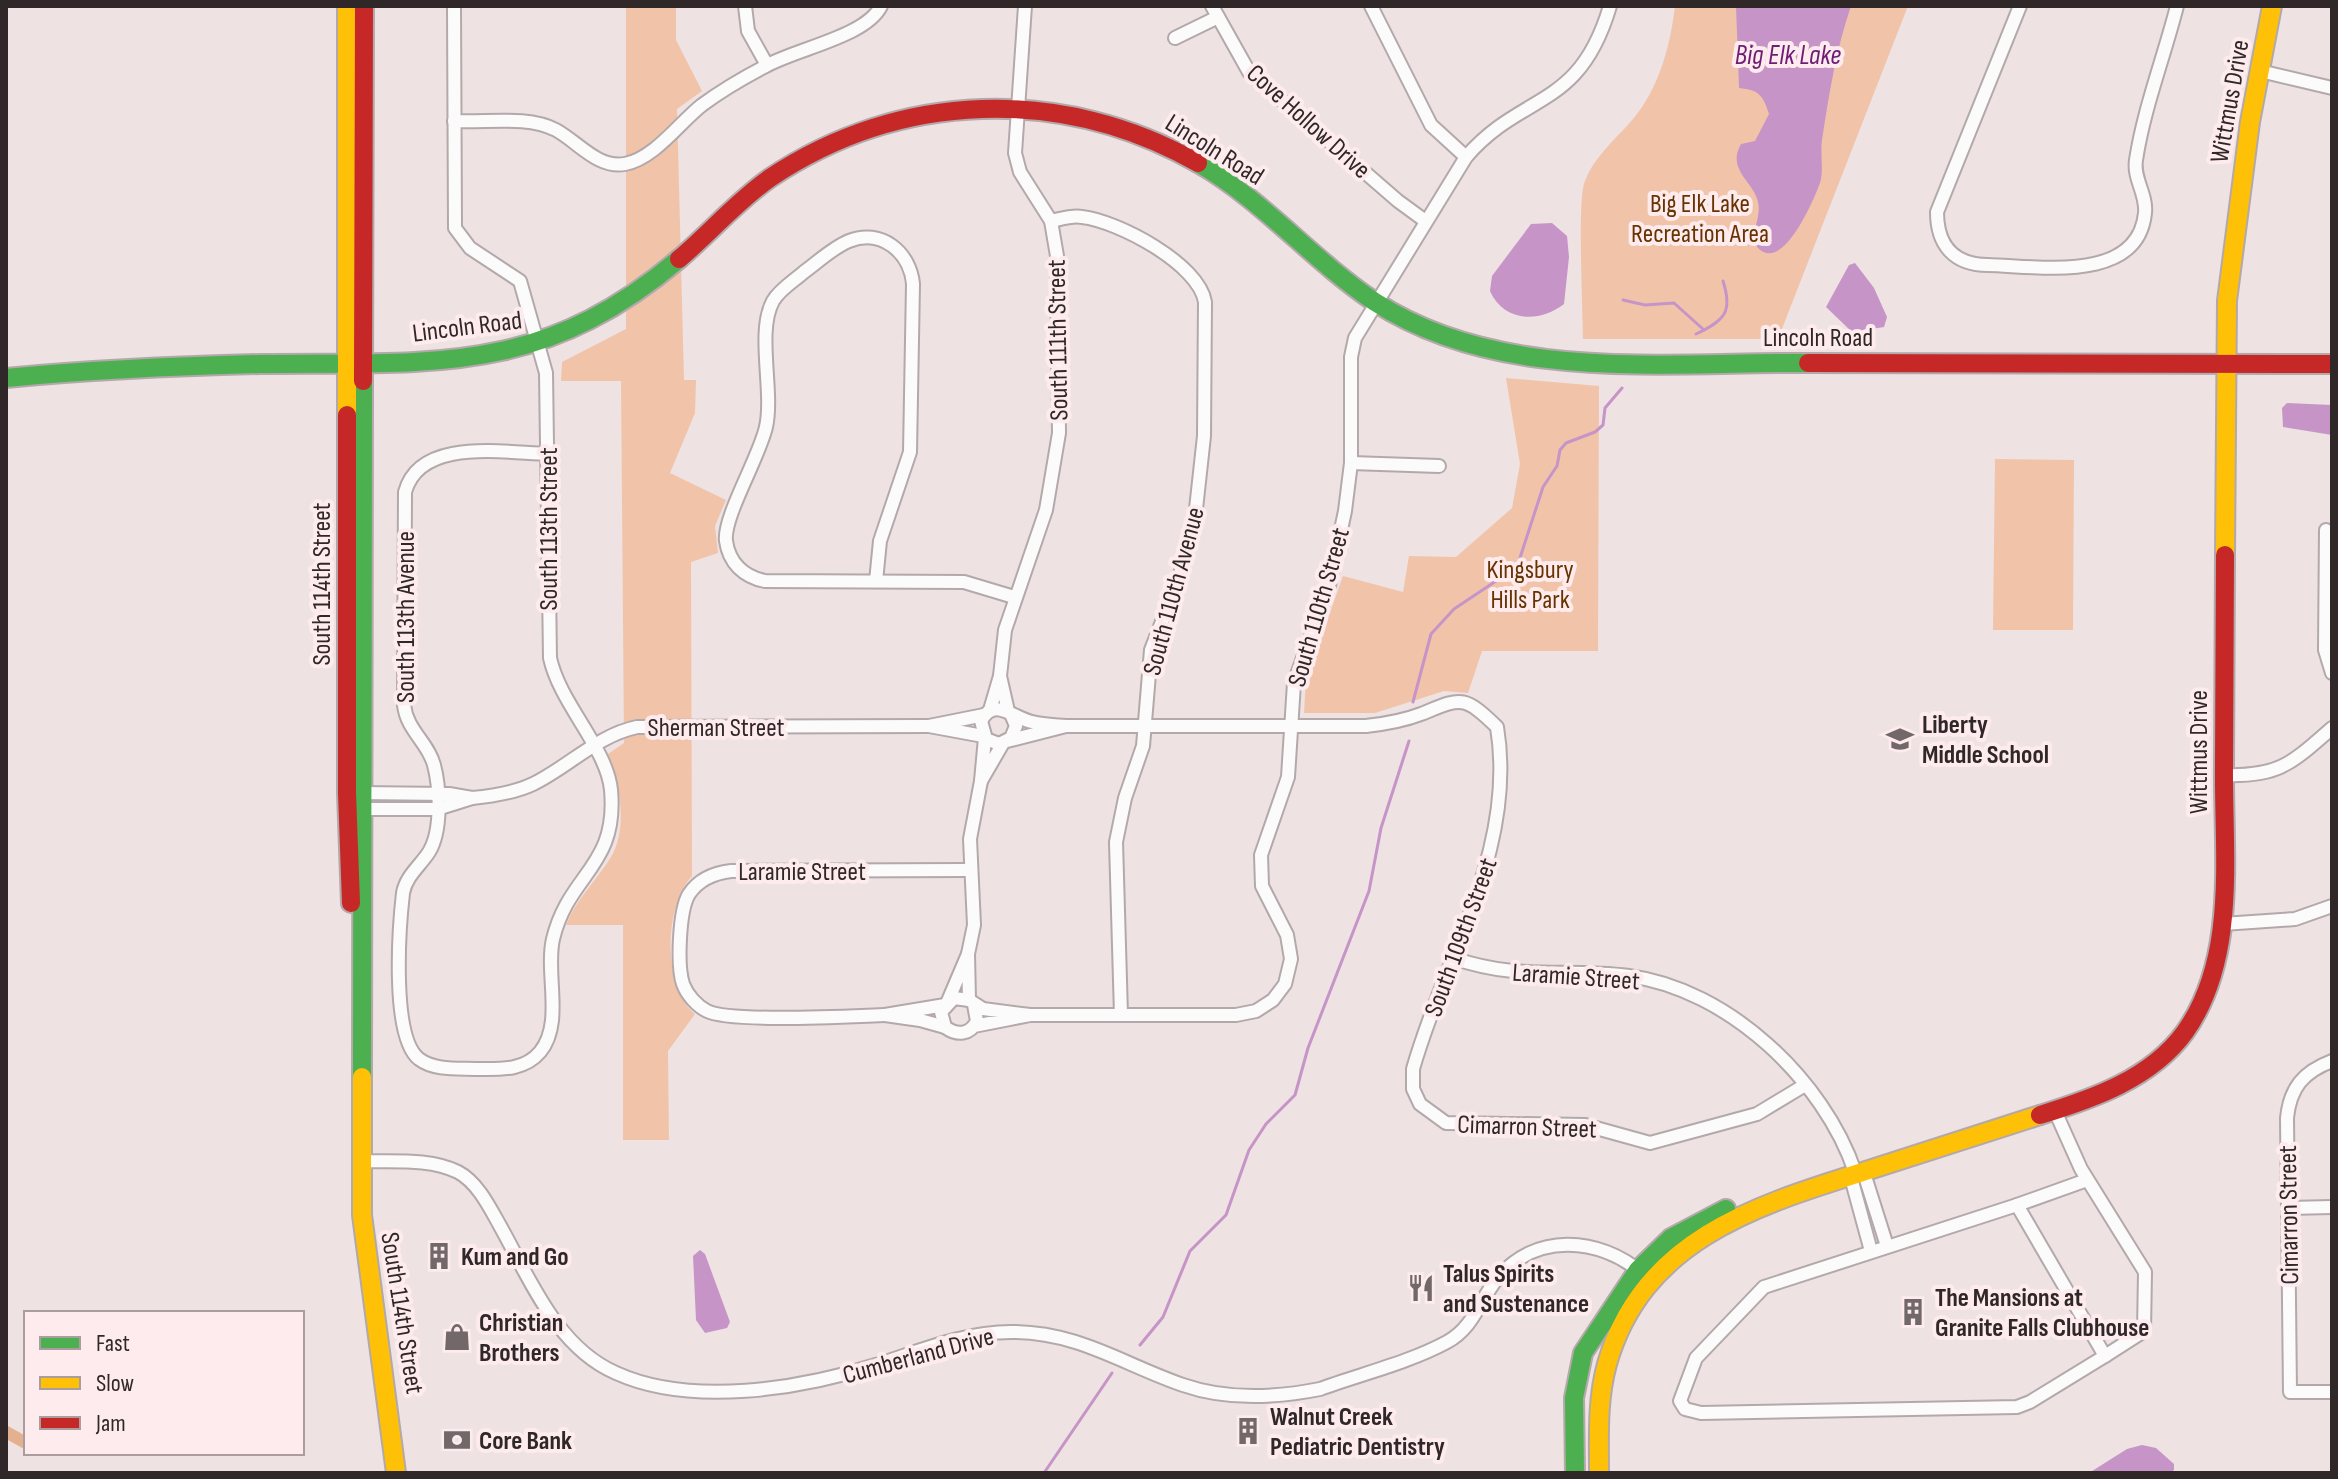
<svg xmlns="http://www.w3.org/2000/svg" width="2338" height="1479" viewBox="0 0 2338 1479" font-family="'Sofia Sans Condensed',sans-serif">
  <style>
    .green { fill: #f1c4aa }
    .forest { fill: #e4b190 }
    .water { fill: #c694c7 }
    .lines { fill: none; stroke-linecap: round; stroke-linejoin: round }
    .stream { stroke: #c694c7; stroke-width: 3 }
    .street-casing { stroke: #b3a9aa; stroke-width: 16 }
    .fast-casing { stroke: #b3a9aa; stroke-width: 22 }
    .slow-casing { stroke: #b3a9aa; stroke-width: 22 }
    .jam-casing { stroke: #b3a9aa; stroke-width: 22 }
    .street { stroke: #fcfbfb; stroke-width: 12 }
    .fast { stroke: #4caf50; stroke-width: 18 }
    .slow { stroke: #ffc107; stroke-width: 18 }
    .jam { stroke: #c62828; stroke-width: 18 }
    .labels { text-anchor: middle; stroke-width: 8; stroke-linejoin: round; paint-order: stroke }
    .street-label { font-size: 26px; fill: #2f2728; stroke: #fdebed }
    .park-label { font-size: 26px; fill: #683302; stroke: #fdebed }
    .poi-label { font-size: 26px; font-weight: bold; fill: #2f2728; stroke: #fdebed; text-anchor: start }
    .water-label { font-size: 28px; font-style: italic; fill: #6d1d75; stroke: #fdebed }
  </style>
  <rect width="100%" height="100%" fill="#eee2e3"/>
  <g class="green">
    <path d="M626,6H676V40L702,91L677,109L684,380H696L695,413L670,473L726,500L715,526L718,553L691,562L692,876C664,906 662,987 695,1014L668,1051L669,1140H623V925H566C577,898 596,881 611,857C628,829 620,783 608,754L624,743L621,381H561L562,362L626,329Z"/>
    <path d="M1675,6H1908L1778,339H1583C1583,312 1577,198 1585,181C1593,160 1610,144 1625,128C1657,96 1670,49 1675,6Z"/>
    <path d="M1506,378L1599,386L1598,651H1482L1468,693L1444,691L1375,713H1304L1306,679L1343,576L1403,592L1409,556L1456,557L1512,508L1520,464Z"/>
    <path d="M1995,459L2074,460L2073,630H1993Z"/>
  </g>
  <path class="forest" d="M6,1425L26,1436V1450L6,1439Z"/>
  <g class="water">
    <path d="M1736,6H1851C1836,50 1829,94 1822,140C1820,154 1824,170 1820,183C1813,202 1778,284 1753,241C1754,228 1761,214 1758,202C1754,182 1726,170 1741,144L1755,141L1769,114C1763,95 1759,90 1739,88Z"/>
    <path d="M1552,223L1567,236L1569,257L1564,304C1538,324 1503,321 1490,291L1492,276L1531,224Z"/>
    <path d="M1855,263L1874,288L1887,317L1884,327L1852,332L1826,307L1849,265Z"/>
    <path d="M2287,403L2332,405V435L2283,427L2282,408Z"/>
    <path d="M700,1250L705,1254L730,1322L727,1328L705,1333L696,1320L693,1256Z"/>
    <path d="M2142,1445L2156,1448L2174,1464V1470L2170,1473H2089L2127,1449Z"/>
  </g>
  <g class="lines">
    <g class="stream">
      <path d="M1623,300L1645,305L1674,303L1704,330"/>
      <path d="M1696,334C1725,320 1733,312 1723,281"/>
      <path d="M1413,702L1431,634L1454,609L1517,567L1543,487L1557,466L1560,450L1566,443L1595,432L1603,425L1605,408L1622,388"/>
      <path d="M1140,1345L1163,1317L1190,1251L1226,1215L1249,1150L1266,1124L1295,1095L1308,1048L1369,891L1381,828L1409,741"/>
      <path d="M1044,1473L1112,1373"/>
    </g>
    <g class="street-casing">
      <g id="street">
        <path d="M454,6L455,228L470,248L520,281L546,373L550,658C560,704 607,748 611,790C618,867 569,873 553,939C545,974 564,1023 540,1052C524,1071 500,1069 478,1069C459,1068 435,1071 419,1059C391,1037 399,928 403,893C406,876 420,866 429,852C442,831 440,788 434,765C428,742 407,731 404,705L405,492C420,437 504,453 549,454"/>
        <path d="M745,6L748,31L767,65"/>
        <path d="M1212,6L1249,72L1398,201L1424,220"/>
        <path d="M1371,6L1431,125L1466,157"/>
        <path d="M2020,6L1937,212C1937,245 1954,265 1988,265C2037,266 2138,284 2145,213C2147,194 2133,179 2136,160C2144,108 2164,57 2177,6"/>
        <path d="M1175,38L1218,17"/>
        <path d="M2260,71L2332,88"/>
        <path d="M454,121C486,123 527,115 556,130C578,142 598,169 625,164C655,158 679,123 702,105C721,91 743,78 764,67C794,49 866,37 881,6"/>
        <path d="M1051,221C1061,219 1072,215 1082,217C1118,221 1199,264 1205,302L1204,436L1195,518L1179,578L1151,650L1143,746L1125,798L1116,842L1121,1015"/>
        <path d="M1351,463L1439,466"/>
        <path d="M2326,530L2325,650L2332,673"/>
        <path d="M876,581L880,541L910,452L913,284C910,252 881,228 849,241C832,248 818,262 804,272C794,281 780,289 773,301C756,332 774,391 766,427C759,458 723,517 726,541C729,563 744,577 765,581L964,582L1014,597"/>
        <path d="M1000,676L1005,630L1046,510L1059,433L1057,256L1051,221L1020,172L1015,153L1025,6"/>
        <path d="M990,710L1000,676L1008,711"/>
        <path d="M1066,726H1366C1384,724 1403,721 1421,714C1461,698 1463,694 1497,727C1517,849 1445,955 1413,1069V1089L1420,1104L1446,1123L1585,1125L1650,1143L1757,1114L1805,1085"/>
        <path d="M983,736L929,726L984,715"/>
        <path d="M985,738L981,781L1003,743"/>
        <path d="M1007,741L1066,726C1054,725 1043,725 1032,722C1013,718 994,696 981,721L986,739L999,744L1011,738L1016,726L1011,714"/>
        <path d="M2224,775C2279,777 2292,763 2332,728"/>
        <path d="M472,798C493,796 514,793 533,784C568,767 598,735 637,727L929,726"/>
        <path d="M359,809H437L472,798L449,794L359,793"/>
        <path d="M2223,924L2295,919L2332,906"/>
        <path d="M968,954L974,925L970,839L981,781"/>
        <path d="M1453,958C1520,981 1563,968 1629,976C1728,989 1824,1080 1855,1172"/>
        <path d="M948,1001L968,954L969,1000"/>
        <path d="M945,1005L885,1015L920,1020L945,1027"/>
        <path d="M974,1005L977,1021C970,1035 957,1036 945,1027L941,1012L954,998L969,1000L983,1009L1030,1015L974,1026"/>
        <path d="M885,1015C853,1016 730,1023 707,1011C697,1006 687,995 683,984C677,966 679,910 689,894C699,879 714,873 731,871L969,870"/>
        <path d="M1030,1015H1236L1256,1011L1273,1000L1285,984L1291,959L1287,935L1262,886L1261,855L1288,777L1294,683L1329,586L1345,511L1351,463V357L1355,338L1466,157C1523,91 1579,111 1610,6"/>
        <path d="M2332,1061C2303,1072 2290,1088 2287,1118L2290,1392H2332"/>
        <path d="M2055,1111L2081,1169L2145,1272L2144,1331L2105,1356"/>
        <path d="M363,1161C394,1162 430,1158 458,1172C477,1182 489,1206 499,1224C529,1277 556,1347 616,1373C691,1407 800,1389 876,1365C920,1351 964,1332 1011,1332C1079,1332 1122,1364 1183,1385C1226,1400 1275,1398 1320,1389C1361,1374 1408,1363 1447,1342C1473,1328 1479,1302 1496,1280C1534,1232 1599,1236 1643,1274"/>
        <path d="M1863,1170L1887,1246"/>
        <path d="M1850,1174L1871,1251"/>
        <path d="M2017,1205L2105,1356L2030,1402L2017,1407L1701,1413L1685,1409L1680,1401L1696,1358L1764,1287Z"/>
        <path d="M2017,1205L2087,1180"/>
        <path d="M2288,1208L2332,1207"/>
      </g>
    </g>
    <g class="fast-casing">
      <g id="fast">
        <path d="M1198,163C1263,200 1312,260 1375,302C1500,383 1666,362 1808,363"/>
        <path d="M6,378C91,370 176,366 261,364C430,362 540,377 679,259"/>
        <path d="M362,1077L363,381"/>
        <path d="M1575,1473L1574,1398L1583,1353L1638,1270L1671,1238L1726,1209"/>
      </g>
    </g>
    <g class="slow-casing">
      <g id="slow">
        <path d="M347,6V415"/>
        <path d="M2225,555L2227,301L2250,122L2272,6"/>
        <path d="M362,1077V1215L396,1473"/>
        <path d="M1599,1473C1599,1437 1597,1400 1607,1364C1643,1237 1761,1204 1872,1169C1928,1151 1984,1133 2040,1115"/>
      </g>
    </g>
    <g class="jam-casing">
      <g id="jam">
        <path d="M679,259C710,233 737,201 770,178C900,91 1062,86 1198,163"/>
        <path d="M1808,363L2332,364"/>
        <path d="M363,381L364,6"/>
        <path d="M347,415V793L351,903"/>
        <path d="M2040,1115C2092,1099 2151,1079 2185,1032C2238,957 2223,854 2224,767C2224,697 2225,626 2225,555"/>
      </g>
    </g>
    <use href="#street" class="street"/>
    <use href="#fast" class="fast"/>
    <use href="#slow" class="slow"/>
    <use href="#jam" class="jam"/>
  </g>
  <defs>
    <g id="school-bare" transform="scale(2.16)"><path d="M0-5L7-2L0 1L-7-2ZM-4 1L0 2.5L4 1V4Q0 6-4 4Z" fill="#726869" stroke="#fdebed" stroke-width="2.5" paint-order="stroke"/></g>
    <g id="building-bare" transform="scale(2.16)"><path d="M-4-6H4V6H1V3H-1V6H-4ZM-2.5-4.3h1.7v1.8h-1.7ZM.8-4.3h1.7v1.8H.8ZM-2.5-1h1.7V.8h-1.7ZM.8-1h1.7V.8H.8Z" fill="#726869" stroke="#fdebed" stroke-width="2.5" paint-order="stroke"/></g>
    <g id="restaurant-bare" transform="scale(2.16)"><path d="M-5-6h1v4h1v-4h1v4h1v-4h1v5L-1.5 .5V6h-2V.5L-5-1ZM5-6V6H3V1.5H1.5Q1.5-4 5-6Z" fill="#726869" stroke="#fdebed" stroke-width="2.5" paint-order="stroke"/></g>
    <g id="shop-bare" transform="scale(2.16)"><path d="M-5-2.5h2.3a2.7 3.5 0 0 1 5.4 0H5L5.5 6h-11ZM-1.5-2.5h3a1.5 2.3 0 0 0-3 0Z" fill="#726869" stroke="#fdebed" stroke-width="2.5" paint-order="stroke"/></g>
    <g id="bank-bare" transform="scale(2.16)"><path d="M-6-4H6V4H-6ZM0-2.3a2.3 2.3 0 1 0 0 4.6a2.3 2.3 0 1 0 0-4.6Z" fill="#726869" stroke="#fdebed" stroke-width="2.5" paint-order="stroke"/></g>
  </defs>
  <g fill-rule="evenodd">
    <use href="#school-bare" x="1900" y="739"/>
    <use href="#building-bare" x="439" y="1256"/>
    <use href="#restaurant-bare" x="1421" y="1288"/>
    <use href="#building-bare" x="1913" y="1312"/>
    <use href="#shop-bare" x="457" y="1337"/>
    <use href="#building-bare" x="1248" y="1431"/>
    <use href="#bank-bare" x="457" y="1440"/>
  </g>
  <g class="labels">
    <g class="street-label">
      <text transform="translate(2229 101) rotate(-80)" y="9">Wittmus Drive</text>
      <text transform="translate(1309 121) rotate(42)" y="9">Cove Hollow Drive</text>
      <text transform="translate(1215 149) rotate(32)" y="9">Lincoln Road</text>
      <text transform="translate(467 326) rotate(-7)" y="9">Lincoln Road</text>
      <text x="1818" y="346">Lincoln Road</text>
      <text transform="translate(1057 340) rotate(-91)" y="9">South 111th Street</text>
      <text transform="translate(548 529) rotate(-90)" y="9">South 113th Street</text>
      <text transform="translate(321 584) rotate(-90)" y="9">South 114th Street</text>
      <text transform="translate(1173 591) rotate(-75)" y="9">South 110th Avenue</text>
      <text transform="translate(1318 607) rotate(-74)" y="9">South 110th Street</text>
      <text transform="translate(405 617) rotate(-90)" y="9">South 113th Avenue</text>
      <text x="716" y="736">Sherman Street</text>
      <text transform="translate(2198 752) rotate(-90)" y="9">Wittmus Drive</text>
      <text x="802" y="880">Laramie Street</text>
      <text transform="translate(1460 937) rotate(-70)" y="9">South 109th Street</text>
      <text transform="translate(1576 976) rotate(4)" y="9">Laramie Street</text>
      <text transform="translate(1527 1126) rotate(2)" y="9">Cimarron Street</text>
      <text transform="translate(2288 1215) rotate(-91)" y="9">Cimarron Street</text>
      <text transform="translate(403 1313) rotate(81)" y="9">South 114th Street</text>
      <text transform="translate(918 1355) rotate(-15)" y="9">Cumberland Drive</text>
    </g>
    <g class="park-label">
      <text x="1700" y="212">Big Elk Lake<tspan x="1700" dy="30">Recreation Area</tspan></text>
      <text x="1530" y="578">Kingsbury<tspan x="1530" dy="30">Hills Park</tspan></text>
    </g>
    <g class="poi-label">
      <text x="1922" y="733">Liberty<tspan x="1922" dy="30">Middle School</tspan></text>
      <text x="461" y="1265">Kum and Go</text>
      <text x="1443" y="1282">Talus Spirits<tspan x="1443" dy="30">and Sustenance</tspan></text>
      <text x="1935" y="1306">The Mansions at<tspan x="1935" dy="30">Granite Falls Clubhouse</tspan></text>
      <text x="479" y="1331">Christian<tspan x="479" dy="30">Brothers</tspan></text>
      <text x="1270" y="1425">Walnut Creek<tspan x="1270" dy="30">Pediatric Dentistry</tspan></text>
      <text x="479" y="1449">Core Bank</text>
    </g>
    <g class="water-label">
      <text x="1788" y="64">Big Elk Lake</text>
    </g>
  </g>
  <rect width="2338" height="1479" fill="none" stroke="#2f2728" stroke-width="16"/>
  <rect x="24" y="1311" width="280" height="144" fill="#fdebed" stroke="#ab9d9e" stroke-width="2"/>
  <rect x="40" y="1337" width="40" height="12" fill="#4caf50" stroke="#ab9d9e" stroke-width="2"/>
  <text x="96" y="1351" font-size="24" fill="#2f2728">Fast</text>
  <rect x="40" y="1377" width="40" height="12" fill="#ffc107" stroke="#ab9d9e" stroke-width="2"/>
  <text x="96" y="1391" font-size="24" fill="#2f2728">Slow</text>
  <rect x="40" y="1417" width="40" height="12" fill="#c62828" stroke="#ab9d9e" stroke-width="2"/>
  <text x="96" y="1431" font-size="24" fill="#2f2728">Jam</text>
</svg>
